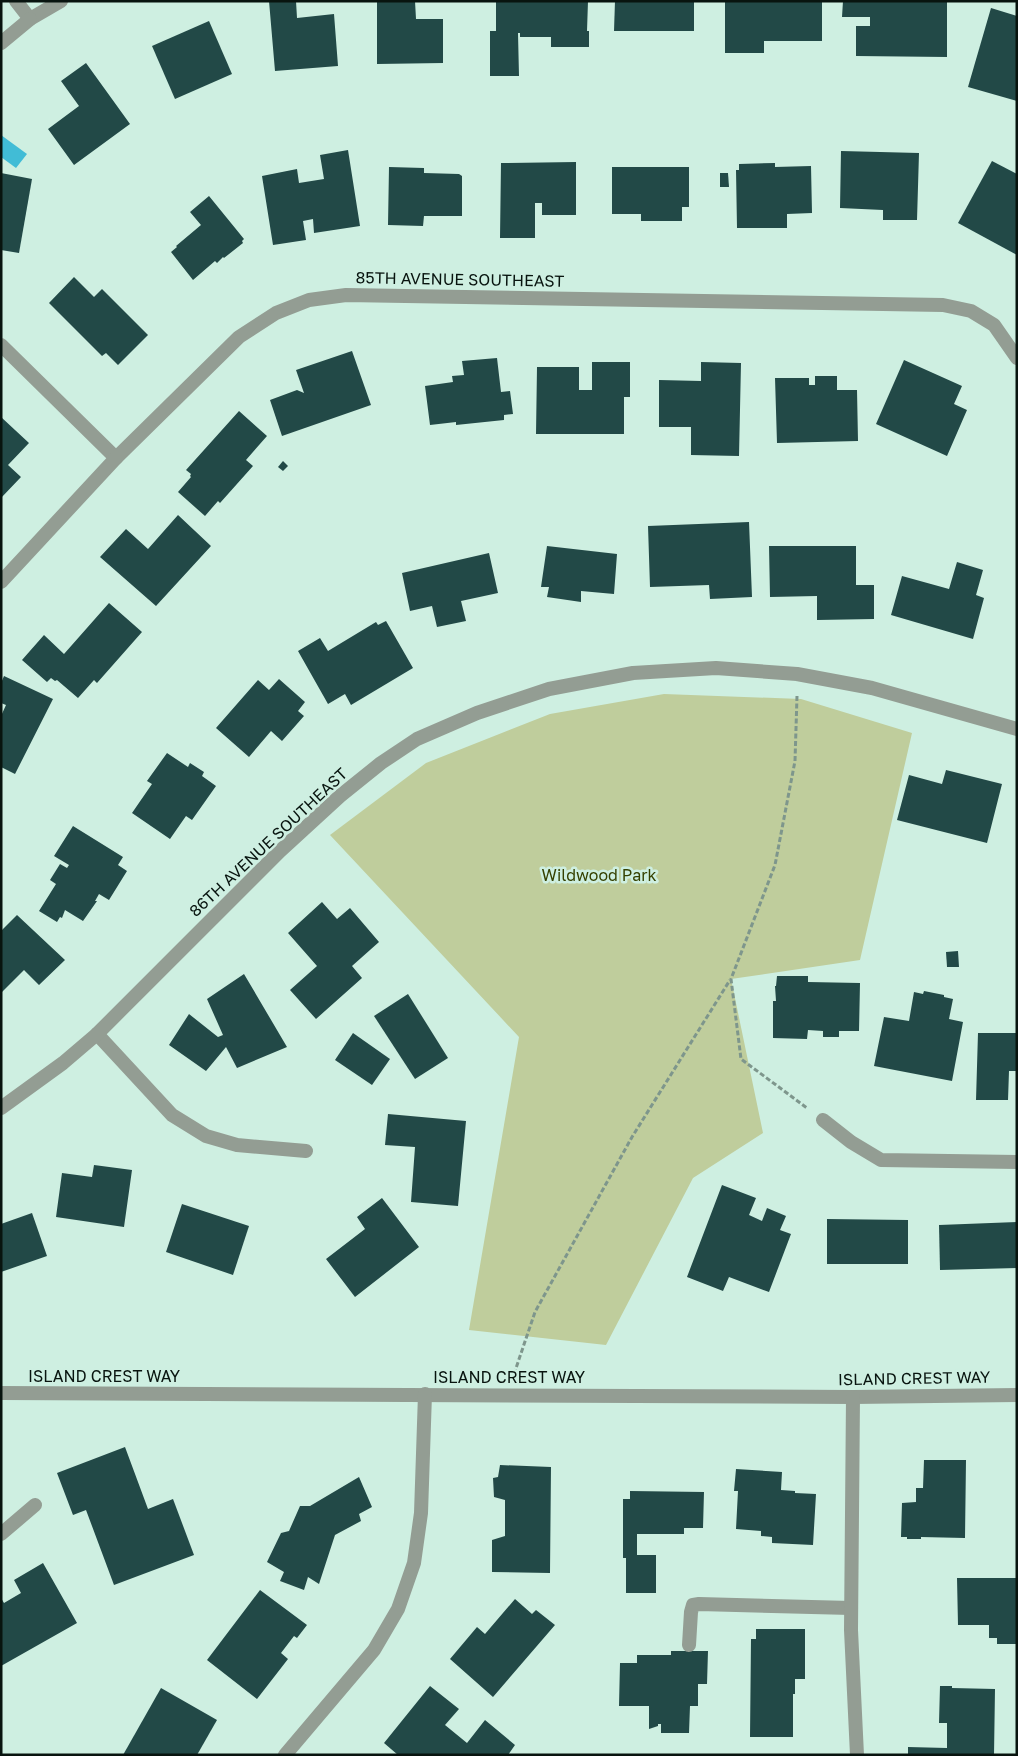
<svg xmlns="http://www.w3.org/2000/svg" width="1018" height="1756" viewBox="0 0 1018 1756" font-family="'Golos Text',sans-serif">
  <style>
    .green { fill: #bfcd9c }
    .water { fill: #41bcd6 }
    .building { fill: #224947 }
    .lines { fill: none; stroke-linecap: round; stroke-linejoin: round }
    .path { stroke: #7e968c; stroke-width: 3; stroke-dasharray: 5 2.5; stroke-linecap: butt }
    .service { stroke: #939d93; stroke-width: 14 }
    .minor { stroke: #939d93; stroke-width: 14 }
    .labels { text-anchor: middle; stroke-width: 5; stroke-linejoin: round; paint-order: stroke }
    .street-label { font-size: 16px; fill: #08140f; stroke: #ceefe1 }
    .park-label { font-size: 16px; fill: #354100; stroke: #ceefe1 }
  </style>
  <rect width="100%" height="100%" fill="#ceefe1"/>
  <path class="green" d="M664,694L801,699L912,733L860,960L731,979L763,1133L693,1178L606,1345L469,1330L519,1037L330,835L426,763L550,714Z"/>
  <path class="water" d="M1,135L27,154L16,168L1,157Z"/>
  <g class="building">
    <path d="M269,1H296L297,18L334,14L338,66L275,71Z"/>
    <path d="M377,1H415L416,19H443V63L377,64Z"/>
    <path d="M496,1H588L587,31H589V47H551V37H520V33H518L519,76H490V31H496Z"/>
    <path d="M615,1H694V31H614Z"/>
    <path d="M725,1H822V41H764V53H725Z"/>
    <path d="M843,1H947V57L856,56V26H870V17H842Z"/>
    <path d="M991,8L1017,16V101L968,87Z"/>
    <path d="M209,21L232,74L175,99L152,46Z"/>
    <path d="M86,63L130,124L74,165L48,129L79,106L61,81Z"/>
    <path d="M348,150L360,226L314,233L313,219L303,221L306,240L273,245L262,176L297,169L299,183L324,179L320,155Z"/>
    <path d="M841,151L919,153L917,220H883V210L840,208Z"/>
    <path d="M992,161L1017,174V255L958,223Z"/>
    <path d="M576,162V215H542V203H535V238H500L501,163Z"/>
    <path d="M775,163V167L811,166L812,213L787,214V228H737L736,170H739V164Z"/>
    <path d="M389,167L424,168V173L459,174L462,176V216H424L423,226L388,225Z"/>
    <path d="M612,167H689V207H682V221H641V214H612Z"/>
    <path d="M1,173L32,179L19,253L1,250Z"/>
    <path d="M720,173H728L729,187H720Z"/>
    <path d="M209,196L244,239L242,241L243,243L224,258L223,257L217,263L215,261L193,280L171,252L177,247L176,246L201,225L190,212Z"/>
    <path d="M74,277L94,297L102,289L148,335L118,365L106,353L102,356L49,303Z"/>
    <path d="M352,351L371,405L282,436L270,400L297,390L304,393L296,370Z"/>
    <path d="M497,358L501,392L510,391L513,414L504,415V420L456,425V422L430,425L425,386L453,382L452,376L464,375L462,361Z"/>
    <path d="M904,360L962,386L954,404L967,410L947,456L876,424Z"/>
    <path d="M592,362H630V397H624V434H536L537,367H579V390H592Z"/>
    <path d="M701,362L741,363L739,456L691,455V427H659V380L701,381Z"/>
    <path d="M815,376H837V390H857L858,441L777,443L775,378H809V385H815Z"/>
    <path d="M239,411L267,436L246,460L253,466L220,503L218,501L205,516L178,492L191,477L190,476L191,474L186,470Z"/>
    <path d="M1,417L29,443L8,465L21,477L1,498Z"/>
    <path d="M283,461L288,466L283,471L278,467Z"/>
    <path d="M178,515L211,546L156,606L100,557L126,529L148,549Z"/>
    <path d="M749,522L752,597L710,599L709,585L650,587L648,526Z"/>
    <path d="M547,546L617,554L614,594L581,591V602L547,597L549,587H541Z"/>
    <path d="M769,546H856V585H874V619L817,620V596L770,597Z"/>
    <path d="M489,553L498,593L461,601L466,621L437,627L432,606L410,611L402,573Z"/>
    <path d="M957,562L983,570L976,595L984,598L973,639L891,615L902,576L949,589Z"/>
    <path d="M109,603L142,632L97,683L94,680L78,698L57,680L55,681L51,678L47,682L22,660L44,635L64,654Z"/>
    <path d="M386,621L413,668L351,705L345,694L328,704L298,651L320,638L328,651L376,622L378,625Z"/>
    <path d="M4,676L53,699L15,774L1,767V716L6,705L1,703V683Z"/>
    <path d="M279,679L305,702L298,711L304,716L282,741L271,731L249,757L216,728L258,680L269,690Z"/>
    <path d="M167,753L188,767L190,763L204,772L202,776L216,786L192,820L186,816L170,839L132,813L152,784L147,781Z"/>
    <path d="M946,770L1002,784L987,843L897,820L909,775L942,784Z"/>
    <path d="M73,826L123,857L118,865L127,871L109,900L99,894L95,901H97L83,921L65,910L62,918L60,917L57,922L39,911L56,884L50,880L60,864L67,868L69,865L54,856Z"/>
    <path d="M322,902L337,919L350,908L379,942L352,966L362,978L316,1019L290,990L317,966L288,933Z"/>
    <path d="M17,915L65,960L39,985L24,970L1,993V931Z"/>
    <path d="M958,951L959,967H947L946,952Z"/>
    <path d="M244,974L287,1047L237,1068L226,1047L206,1071L169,1045L189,1014L218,1037L223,1035L207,999Z"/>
    <path d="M777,976H808V982L860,983L859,1031H839V1037H823V1031L808,1030L807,1039L773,1038V1001H776L775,986H776Z"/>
    <path d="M924,991L944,995V997L953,999L949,1019L963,1022L952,1081L874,1066L884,1017L909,1021L914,992L923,994Z"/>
    <path d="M408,994L448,1058L415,1079L374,1016Z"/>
    <path d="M353,1033L390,1059L372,1085L335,1060Z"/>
    <path d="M978,1033H1017V1071H1009L1008,1100H976Z"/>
    <path d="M388,1114L466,1121L458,1206L411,1202L415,1147L385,1145Z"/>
    <path d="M94,1165L132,1170L124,1227L56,1217L62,1173L92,1177Z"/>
    <path d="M722,1185L756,1198L749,1215L762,1221L767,1208L786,1216L780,1230L791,1234L769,1292L729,1277L723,1291L687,1277Z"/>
    <path d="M382,1198L419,1247L355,1297L326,1259L365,1229L357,1217Z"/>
    <path d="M182,1204L249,1226L233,1275L166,1252Z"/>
    <path d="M32,1213L47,1256L1,1272V1224Z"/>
    <path d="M827,1219L908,1220V1264H827Z"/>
    <path d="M1017,1222V1268L940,1270L939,1225Z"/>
    <path d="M125,1447L148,1509L173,1499L194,1555L114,1585L86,1510L73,1515L57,1473Z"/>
    <path d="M924,1460H966L965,1538L921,1537V1539H907V1537H901L902,1503L916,1502V1488H923Z"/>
    <path d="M500,1465L551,1467L550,1573L492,1572V1540L505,1536V1500L494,1497L493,1478L498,1477Z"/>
    <path d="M736,1469L782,1472L781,1490L795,1491V1493L816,1494L813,1545L772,1543V1537L761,1536V1531L736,1529L738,1491H734Z"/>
    <path d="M359,1477L372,1507L359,1514L361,1521L335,1535L319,1584L308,1577L304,1590L280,1581L284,1572L267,1562L281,1533L289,1531L300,1506H310Z"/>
    <path d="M630,1491L704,1492L703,1528H684V1534H637V1555H656V1593H626V1558H623V1499H630Z"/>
    <path d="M43,1563L77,1623L1,1666V1598L4,1603L21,1593L14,1580Z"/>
    <path d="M957,1578H1017V1644H997V1638H989V1625H958Z"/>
    <path d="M260,1590L307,1625L297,1638L294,1636L281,1653L288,1659L257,1699L207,1660Z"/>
    <path d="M515,1599L532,1614L536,1610L555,1625L493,1697L450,1659L477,1627L485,1634Z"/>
    <path d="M756,1629H805V1679H795V1694H793V1737H750L751,1639H756Z"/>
    <path d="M671,1651H708L707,1684H698V1706H690L689,1733H661V1724H658V1726L649,1729V1706H619L620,1663H637V1655H671Z"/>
    <path d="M430,1686L459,1709L445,1725L467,1743L485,1720L515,1745L508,1755H398L384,1743Z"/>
    <path d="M940,1686H952V1688L995,1689L994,1755H908V1747L947,1748V1723H939Z"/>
    <path d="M161,1688L217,1720L197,1755H123Z"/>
  </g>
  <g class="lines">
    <g class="path">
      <path d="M797,696L795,761L775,865L731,979L741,1059L807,1108"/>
      <path d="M514,1374L535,1312L632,1137L730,980"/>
    </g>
    <path class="service" d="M689,1645L691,1612L693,1605L699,1604L851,1608"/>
    <g class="minor">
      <path d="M16,1L30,19L61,1"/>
      <path d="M1,43L30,19"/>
      <path d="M1,345L116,458"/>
      <path d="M1,582L116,458L239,337L276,313L309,300L346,295L943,305L971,311L994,325L1017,358"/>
      <path d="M97,1034L172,1115L206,1136L237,1145L306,1151"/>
      <path d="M1,1108L63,1063L97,1034L280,851L340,796L381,763L417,739L477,713L549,689L633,673L716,668L797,674L872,688L1017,729"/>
      <path d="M823,1120L851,1142L881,1160L1017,1162"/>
      <path d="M1,1393L853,1397L1017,1395"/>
      <path d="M853,1397L851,1630L857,1755"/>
      <path d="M1,1534L35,1505"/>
      <path d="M285,1755L374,1650L398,1609L414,1563L421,1513L425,1394"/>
    </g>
  </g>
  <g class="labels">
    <g class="street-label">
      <text transform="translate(460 279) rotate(1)" y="6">85TH AVENUE SOUTHEAST</text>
      <text transform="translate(268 842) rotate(-43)" y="6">86TH AVENUE SOUTHEAST</text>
      <text x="104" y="1382">ISLAND CREST WAY</text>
      <text x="509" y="1383">ISLAND CREST WAY</text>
      <text transform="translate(914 1378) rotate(-1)" y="6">ISLAND CREST WAY</text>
    </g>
    <g class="park-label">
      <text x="599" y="881">Wildwood Park</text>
    </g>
  </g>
  <rect width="1018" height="1756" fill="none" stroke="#08140f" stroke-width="5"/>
</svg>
